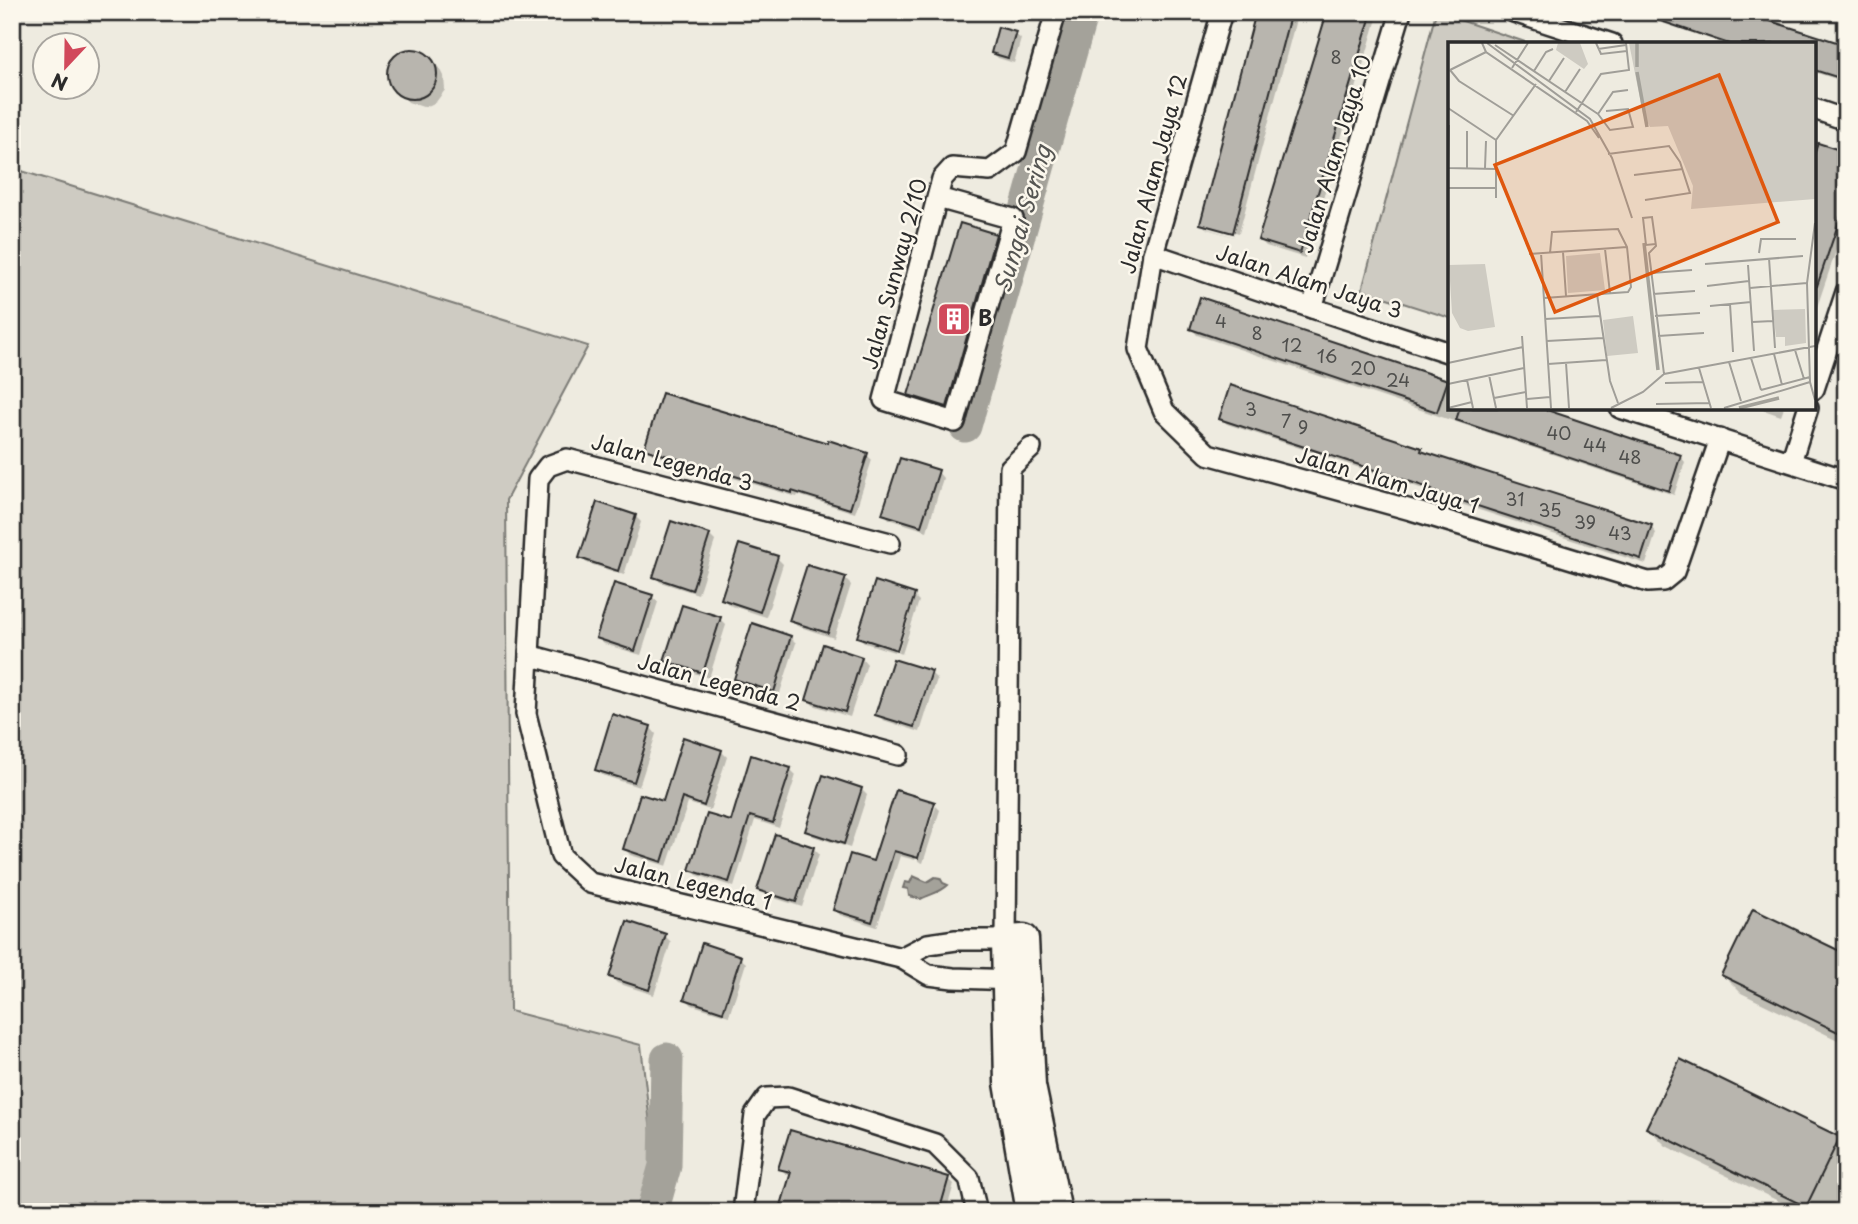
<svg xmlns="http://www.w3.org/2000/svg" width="1858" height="1224" viewBox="0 0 1858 1224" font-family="'Playpen Sans',sans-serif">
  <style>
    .green { fill: #cecbc2; stroke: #7c7b76; stroke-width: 2 }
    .water { fill: #a4a29a; stroke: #74726e; stroke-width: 2 }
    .shadow { fill: #0003 }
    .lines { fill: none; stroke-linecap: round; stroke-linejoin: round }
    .river { stroke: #a4a29a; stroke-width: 33 }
    .building { fill: #b8b5ae; stroke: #2b2b2b; stroke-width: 2 }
    .street-casing { stroke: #2b2b2b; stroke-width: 24 }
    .secondary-casing { stroke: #2b2b2b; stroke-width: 33 }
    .street { stroke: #fbf7ec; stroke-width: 19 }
    .secondary { stroke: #fbf7ec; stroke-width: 28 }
    .labels { text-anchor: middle; stroke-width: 5; stroke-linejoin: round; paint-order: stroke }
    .number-label { font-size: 18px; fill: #4e4e4c }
    .street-label { font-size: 21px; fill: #2b2b2b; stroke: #fbf7ec }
    .poi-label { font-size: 21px; font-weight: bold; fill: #2b2b2b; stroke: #fbf7ec; text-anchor: start }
    .water-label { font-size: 23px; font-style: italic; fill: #555552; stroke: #fbf7ec }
    .inset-river { fill: none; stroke: #a4a29a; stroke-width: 3.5 }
    .inset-road { fill: none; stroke: #a09e98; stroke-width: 2 }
    .view { fill: #df570e; fill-opacity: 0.15; stroke: #df570e; stroke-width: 3.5 }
    .inset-edge { fill: none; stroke: #2b2b2b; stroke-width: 3.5 }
  </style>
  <rect width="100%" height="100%" fill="#eeebe0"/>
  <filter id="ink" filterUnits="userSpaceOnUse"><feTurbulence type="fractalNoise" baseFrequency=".0143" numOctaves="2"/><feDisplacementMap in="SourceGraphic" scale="14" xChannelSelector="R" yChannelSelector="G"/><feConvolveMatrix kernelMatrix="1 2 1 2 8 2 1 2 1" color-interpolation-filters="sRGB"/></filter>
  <g filter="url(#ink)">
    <g class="green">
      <path d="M1436,12L1531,44H1450V318L1362,290Z"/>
      <path d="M12,168L588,346L506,500L510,1011L641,1045L654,1159L643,1212H12Z"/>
    </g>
    <path class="water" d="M913,876L927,882L935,877L940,878L943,883L948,885C940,893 930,894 921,899L909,896L908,889L903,888L905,882L910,883Z"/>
    <g class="shadow">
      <path d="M1258,12H1298L1239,233L1206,224V228L1238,238L1207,229L1202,224Z"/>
      <path d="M1329,12H1379L1305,258L1266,246L1260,240Z"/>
      <path d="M1629,12H1734L1846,48V82L1814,72V44H1726Z"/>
      <path d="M1015,34L1021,39L1014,63L998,58L993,53Z"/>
      <path d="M412,51L419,52L431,60L441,70L444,76L445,90L436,102L430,105L423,107L408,102L393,85L390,78V70L392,63L397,57L404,52Z"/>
      <path d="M1846,154V221L1814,316V160Z"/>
      <path d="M995,235L1013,254L965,424L928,412L910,394Z"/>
      <path d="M1201,300L1450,382V408H1534L1680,456L1685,462L1674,495L1197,335L1192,329Z"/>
      <path d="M1758,408H1784L1781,416Z"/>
      <path d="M1221,418L1421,450L1425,454L1651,527L1656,533L1646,564L1439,497L1435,493L1227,424Z"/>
      <path d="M646,448L867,455L872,460L855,513L798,495L797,497L652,454Z"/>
      <path d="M938,472L943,478L927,531L889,519L884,513Z"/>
      <path d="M635,516L641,522L624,575L587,563L581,558Z"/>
      <path d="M709,535L715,541L698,594L660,582L655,576Z"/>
      <path d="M777,558L783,564L766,617L729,605L723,599Z"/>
      <path d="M845,579L851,585L834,638L797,626L791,620Z"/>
      <path d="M876,584L915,596H912L894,652L865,643L859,637Z"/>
      <path d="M652,597L658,602L641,655L604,644L598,638Z"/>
      <path d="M915,597L919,601L902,654L898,653Z"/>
      <path d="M720,619L726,625L709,678L672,666L666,660Z"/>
      <path d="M790,637L796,643L779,696L742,684L736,679Z"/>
      <path d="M862,658L867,664L850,717L813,705L808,699Z"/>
      <path d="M931,673L937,679L920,732L883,720L877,714Z"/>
      <path d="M613,716L651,728L656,734L639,787L602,775L597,769Z"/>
      <path d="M721,751L727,757L710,810L688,803L667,866L630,855L625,849L664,803Z"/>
      <path d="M790,769L796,775L779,828L755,820L734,887L697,875L691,869L732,823Z"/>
      <path d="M861,789L867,795L850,848L813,836L807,831Z"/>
      <path d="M897,792L935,805H933L915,860L900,856L877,927L840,915L835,909L875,864Z"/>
      <path d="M936,806L940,810L923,863L918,861Z"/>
      <path d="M813,848L819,854L802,907L765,895L759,889Z"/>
      <path d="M665,936L671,942L654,995L617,983L611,977Z"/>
      <path d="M1846,956V1044L1741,993L1723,975Z"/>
      <path d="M740,958L746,963L729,1016L692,1005L686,999Z"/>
      <path d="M1648,1128L1839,1139L1846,1145V1180L1830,1212H1801L1666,1146Z"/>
      <path d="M780,1168L948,1178L954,1184L946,1212H780L792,1176L786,1174Z"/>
      <path d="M1609,1207L1619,1212H1607Z"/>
    </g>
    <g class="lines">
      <g class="river">
        <path d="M965,426L1082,12"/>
        <path d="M652,1212L665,1166L667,1059"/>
      </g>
    </g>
    <g class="building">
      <path d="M1256,12H1291L1233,233L1200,224Z"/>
      <path d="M1327,12H1372L1300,253L1258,240Z"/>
      <path d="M1643,12H1742L1846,45V80L1814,70V44H1729L1643,15Z"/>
      <path d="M998,27L1016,32L1008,58L991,53Z"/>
      <circle cx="412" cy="74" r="25"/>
      <path d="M1818,143L1846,152V201L1817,286L1814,285V155Z"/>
      <path d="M960,223L996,234L947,407L908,395Z"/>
      <path d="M1200,297L1448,380L1437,412L1190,329Z"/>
      <path d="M1230,385L1422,448L1421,451L1652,525L1641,559L1431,491L1432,489L1393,476L1219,419Z"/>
      <path d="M662,393L828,443V440L868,453L850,509L792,491V493L644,449Z"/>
      <path d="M1460,408H1541L1681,455L1669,491L1456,420Z"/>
      <path d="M900,458L939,470L921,526L882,514Z"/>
      <path d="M597,502L636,515L618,571L579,558Z"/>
      <path d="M671,521L710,534L692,590L653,577Z"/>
      <path d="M739,544L778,556L760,612L721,599Z"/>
      <path d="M807,565L846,577L828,633L789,621Z"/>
      <path d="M875,581L915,594L897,650L857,637Z"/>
      <path d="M614,583L653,595L635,651L596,638Z"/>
      <path d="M682,605L721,617L703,673L664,661Z"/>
      <path d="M752,623L791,636L774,692L734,679Z"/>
      <path d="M823,644L862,657L845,712L806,700Z"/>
      <path d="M893,659L932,671L914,727L875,715Z"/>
      <path d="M612,714L651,726L634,782L595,770Z"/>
      <path d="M683,737L722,750L704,806L682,798L662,862L623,849L640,794L663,801Z"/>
      <path d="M751,755L791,768L773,823L750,816L729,882L689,870L707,814L731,821Z"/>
      <path d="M823,775L862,788L844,844L805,831Z"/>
      <path d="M896,790L935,802L918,858L894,851L872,922L833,910L850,854L873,861Z"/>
      <path d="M775,834L814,847L796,902L757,890Z"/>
      <path d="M1753,909L1846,954V1036L1721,975Z"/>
      <path d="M627,921L666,934L649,990L609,977Z"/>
      <path d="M702,943L741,956L723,1012L684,999Z"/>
      <path d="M1680,1059L1840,1137L1806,1207L1646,1128Z"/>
      <path d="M790,1130L949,1177L939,1212H779L791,1172L778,1169Z"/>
    </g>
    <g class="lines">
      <g class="street-casing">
        <g id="street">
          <path d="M1222,12L1153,254L1138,349L1164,411L1208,454L1411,510L1648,582L1663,581L1674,572L1720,439"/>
          <path d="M1514,12L1612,44"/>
          <path d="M1814,109L1846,120"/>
          <path d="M938,198L1013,219L955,422L884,400L942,179L952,168L990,171L1016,152L1056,12"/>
          <path d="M1153,254L1312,308L1450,353"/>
          <path d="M1312,308L1401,12"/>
          <path d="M1814,389L1846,292"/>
          <path d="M1620,408L1846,480"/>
          <path d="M1791,462L1808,408"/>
          <path d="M890,543L567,459L548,466L538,479L526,714L561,856L590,883L901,958L929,975L953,978L1018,980"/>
          <path d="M529,655L898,755"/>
          <path d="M901,958L928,944L956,940H1006L1010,468L1031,448"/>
          <path d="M743,1212L755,1115L767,1098L788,1097L935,1144L969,1178L977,1212"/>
        </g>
      </g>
      <g class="secondary-casing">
        <path id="secondary" d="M1031,1212L1009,1083L1006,940L1024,939L1031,1086L1057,1212"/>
      </g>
      <use href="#street" class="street"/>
      <use href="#secondary" class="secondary"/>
    </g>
  </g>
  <defs>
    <g id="building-square" transform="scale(1.75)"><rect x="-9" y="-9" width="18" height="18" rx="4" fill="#d1495b" stroke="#fbf7ec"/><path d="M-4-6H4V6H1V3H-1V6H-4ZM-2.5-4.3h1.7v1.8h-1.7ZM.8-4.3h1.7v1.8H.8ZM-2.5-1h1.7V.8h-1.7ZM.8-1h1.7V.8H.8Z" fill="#fff"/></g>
  </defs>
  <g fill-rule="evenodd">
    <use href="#building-square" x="954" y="319"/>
  </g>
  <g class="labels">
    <g class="number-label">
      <text x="1336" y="64">8</text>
      <text x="1221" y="328">4</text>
      <text x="1257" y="340">8</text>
      <text x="1292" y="352">12</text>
      <text x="1327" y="363">16</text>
      <text x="1363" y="375">20</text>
      <text x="1398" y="387">24</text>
      <text x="1251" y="416">3</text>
      <text x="1286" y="428">7</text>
      <text x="1303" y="434">9</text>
      <text x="1559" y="440">40</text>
      <text x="1595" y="452">44</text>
      <text x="1630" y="464">48</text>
      <text x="1515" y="506">31</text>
      <text x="1550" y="517">35</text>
      <text x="1585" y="529">39</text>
      <text x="1620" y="540">43</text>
    </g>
    <g class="street-label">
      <text transform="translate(1335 154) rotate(-73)" y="7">Jalan Alam Jaya 10</text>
      <text transform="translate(1154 174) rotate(-75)" y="7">Jalan Alam Jaya 12</text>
      <text transform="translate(895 274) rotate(-75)" y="7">Jalan Sunway 2/10</text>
      <text transform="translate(1309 282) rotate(18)" y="7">Jalan Alam Jaya 3</text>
      <text transform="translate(672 463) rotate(15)" y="7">Jalan Legenda 3</text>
      <text transform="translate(1387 481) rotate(16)" y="7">Jalan Alam Jaya 1</text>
      <text transform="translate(719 683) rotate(15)" y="7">Jalan Legenda 2</text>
      <text transform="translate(693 884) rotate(14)" y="7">Jalan Legenda 1</text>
    </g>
    <g class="poi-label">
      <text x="978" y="326">B</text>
    </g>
    <g class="water-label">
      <text transform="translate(1023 219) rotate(-74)" y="8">Sungai Sering</text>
    </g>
  </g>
  <g transform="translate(1448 42)">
    <rect width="368" height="368" fill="#eeebe0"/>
    <path d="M110,1H132L140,22L136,27L108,8ZM181,1H367V157L243,167L245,144L220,84L202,85L195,72ZM152,211L157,248L120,251L118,214ZM37,222L47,285L20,289L12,286L4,271L1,223ZM357,267L358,301L337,304V295H328L325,268ZM185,274L190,311L159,314L155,278Z" fill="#cecbc2"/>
    <path class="inset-river" d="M189,25V1M189,30L199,85M196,201L210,328M291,366L331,356"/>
    <path class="inset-road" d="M34,1L38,10L139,79L151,96M39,1L142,77L164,116L184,176M148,1L153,12L179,9M47,3L150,72M150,7L178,3M64,26L80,1M2,28L11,39L66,74M2,28L38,10M86,29L98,10L105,7M101,39L116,16M117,50L132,27M0,66L48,98M128,70L153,32L181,28L178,1M150,72L162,88L185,85L180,67L158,69M150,72L165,50L180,48M160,112L221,104L232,120L242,151L197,158M0,126L48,127M0,126L1,83M19,126V89M37,126L38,99M186,133L235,127M0,146H47M48,156V98L88,42M367,181L359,241L362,340L367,358M208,202L198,203L195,176L204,175L208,204L201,211L216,332M157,207L162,251M115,210L118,254M93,211L103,366M311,211L313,197H348M81,212L179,205M321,216L327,306M257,222L355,214M300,223L306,309M203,231L244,228M259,244L301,239M302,246L359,241M149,252L162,339L170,361M205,252L247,249M96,256L180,250L183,245L179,205L170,187L104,190L102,211M282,262L285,310M262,264L303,260M207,274L252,271M97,277L152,274M304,280L325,279M74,294L79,366M210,294L256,291M99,299L155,296M347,308L356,337M326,312L334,343M303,316L313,348M281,320L293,359M0,321L75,305M118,321L121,366M100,322L158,318M251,326L263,366M41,333L48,366M19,338L25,366M217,341L255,340M0,342L76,326M313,348L362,335M46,356L78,350M79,357L102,355M208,362L262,361M0,366L24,360M163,366L195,350L216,332L367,304M276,366L362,340"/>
    <path class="view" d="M271,33L330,180L107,270L47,123Z"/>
    <rect width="368" height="368" class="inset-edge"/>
  </g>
  <rect width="1858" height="1224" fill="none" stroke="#fbf7ec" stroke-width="42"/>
  <rect x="21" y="21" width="1816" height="1182" fill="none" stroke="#2b2b2b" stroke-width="2.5" filter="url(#ink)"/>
  <g transform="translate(66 66) rotate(202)"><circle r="33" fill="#fbf7ec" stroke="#a8a59f" stroke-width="2"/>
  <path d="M0-5L12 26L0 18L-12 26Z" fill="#d1495b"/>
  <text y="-10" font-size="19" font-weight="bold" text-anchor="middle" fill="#2b2b2b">N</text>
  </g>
</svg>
